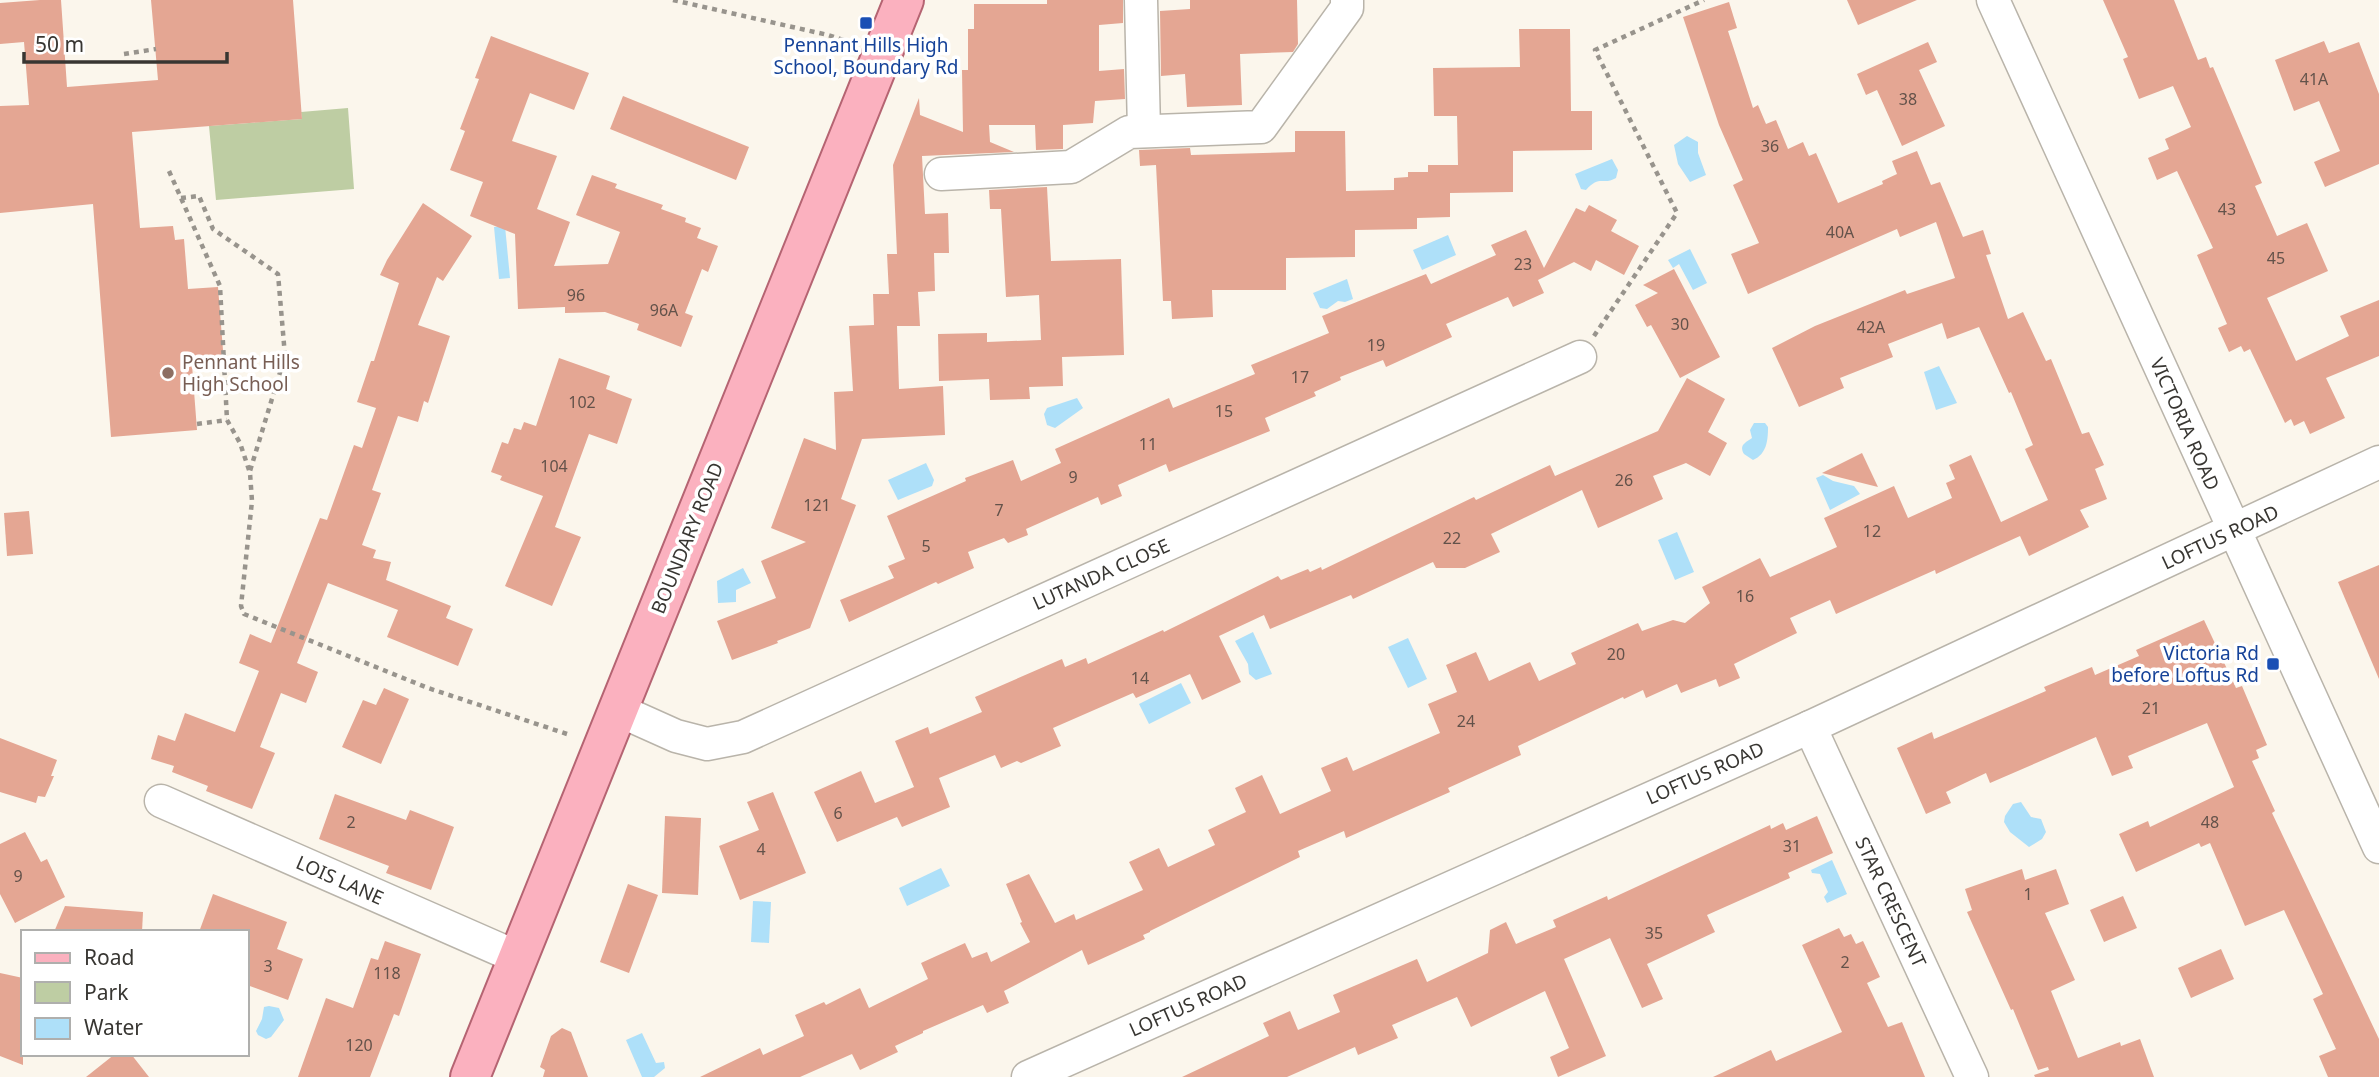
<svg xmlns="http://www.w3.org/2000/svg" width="2379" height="1077" viewBox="0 0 2379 1077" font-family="'Noto Sans',sans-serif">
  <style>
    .green { fill: #becda3 }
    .water { fill: #aee0f9 }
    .building { fill: #e4a693 }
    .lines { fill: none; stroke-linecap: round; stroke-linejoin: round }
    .minor-casing { stroke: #b9b4aa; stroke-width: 35 }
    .major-casing { stroke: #b56472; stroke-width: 42 }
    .path { stroke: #98948d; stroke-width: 4.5; stroke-dasharray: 5 5; stroke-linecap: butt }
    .minor { stroke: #fff; stroke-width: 32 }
    .major { stroke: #fbb1bf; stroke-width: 38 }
    .transit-dot { fill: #1a4fb4; stroke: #fff; stroke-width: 2.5 }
    .education-dot { fill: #8d6e63; stroke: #fff; stroke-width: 2.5 }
    .labels { text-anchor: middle; stroke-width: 7; stroke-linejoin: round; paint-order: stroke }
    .number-label { font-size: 16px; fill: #63524a }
    .transit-label { font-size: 19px; fill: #164399; stroke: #fff }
    .education-label { font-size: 19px; fill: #785e54; stroke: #fff; text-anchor: start }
    .street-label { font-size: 19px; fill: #383632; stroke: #fff }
  </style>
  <rect width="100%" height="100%" fill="#fbf6ec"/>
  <path class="green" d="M348,108L354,189L216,200L209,126L302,119L301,112Z"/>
  <g class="water">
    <path d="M1687,136L1698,142V153L1706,175L1690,182L1678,164L1674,145Z"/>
    <path d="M1612,159L1618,170L1616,178C1603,186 1600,174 1586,190L1581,189L1575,174Z"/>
    <path d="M505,226L510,278L499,279L494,227Z"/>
    <path d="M1448,235L1456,255L1422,270L1413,250Z"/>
    <path d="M1690,249L1707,283L1693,290L1679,264L1673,268L1668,260Z"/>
    <path d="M1347,279L1353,299L1345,302L1338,301L1327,309L1320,308L1313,293Z"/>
    <path d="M1939,366L1957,403L1936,410L1924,372Z"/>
    <path d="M1077,398L1083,408L1055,428L1047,425L1044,414L1047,408Z"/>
    <path d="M1754,423H1765L1768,427C1768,440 1767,454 1753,460L1744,454C1739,445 1745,443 1752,438L1750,430Z"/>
    <path d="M926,463L934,480L932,486L898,500L888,480Z"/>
    <path d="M1823,475L1833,481L1854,486L1860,494L1830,510L1816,478Z"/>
    <path d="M1677,532L1694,572L1675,580L1658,540Z"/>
    <path d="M743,568L751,583L736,590V602L718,603L717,581Z"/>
    <path d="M1253,632L1272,674L1256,680L1249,674L1248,664L1235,641Z"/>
    <path d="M1408,638L1427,679L1408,688L1388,647Z"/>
    <path d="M1181,683L1191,703L1149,724L1139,704Z"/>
    <path d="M2021,802L2031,817L2041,819L2046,832L2042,839L2029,847L2010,832L2004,822L2005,816L2013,804Z"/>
    <path d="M1832,860L1847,894L1827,903L1824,897L1828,892L1820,874L1812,873L1811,870Z"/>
    <path d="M941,868L950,886L907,906L899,888Z"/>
    <path d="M753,901L771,902L769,943L751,942Z"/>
    <path d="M269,1006L279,1008L284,1020L271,1037L266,1039L258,1035L256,1031L262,1019L264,1007Z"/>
    <path d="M642,1033L656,1063L664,1062L665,1068L654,1077H642L626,1040Z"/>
  </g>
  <g class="building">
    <path d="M40,0H61L67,87L158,80L151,0H293L302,119L132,132L140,228L173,226L175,240L184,239L188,289L218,287L224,363L192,365L197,430L111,437L93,204L0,213V106L29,105L24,42L0,44V3Z"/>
    <path d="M1047,0H1123V23L1099,25V71L1124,69L1125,99L1095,101L1093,123L1063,125V149L1036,150L1035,125H989L990,142L1014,152L922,156L925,214L948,213L949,253H934L935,291L918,292L920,326H897L899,389L943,386L945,435L862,439L841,499L856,505L810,628L777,641L778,643L732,660L717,621L776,598L761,561L806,542L771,528L804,438L836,450L834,392L853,391L849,326L874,325L873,294H889L887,254H897L893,165L919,98L920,115L963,132L962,70H968V29H974V4H1047Z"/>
    <path d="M1190,0H1297L1298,44L1293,52L1240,54L1242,105L1187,107L1185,74L1161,76L1160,11L1190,9Z"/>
    <path d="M1847,0H1917L1858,25Z"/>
    <path d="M2103,0H2174L2198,60L2206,57L2210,68L2213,67L2262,183L2255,186L2277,236L2307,223L2328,271L2267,298L2296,361L2349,336L2340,316L2379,300V356L2326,378L2345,418L2310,434L2304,421L2294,426L2291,419L2285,423L2250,349L2244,352L2241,346L2229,352L2218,328L2227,324L2197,255L2213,248L2177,171L2157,180L2148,158L2169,149L2165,139L2191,127L2173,86L2139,99L2123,59L2128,57Z"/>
    <path d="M1729,2L1737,28L1728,31L1753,108L1758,105L1766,124L1776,120L1788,149L1803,142L1809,156L1816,153L1838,203L1883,184L1882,181L1897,174L1892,161L1917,151L1931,185L1940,182L1963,237L1983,230L1991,254L1986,255L2008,319L2023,312L2046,361L2051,359L2082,434L2089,432L2104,465L2095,469L2107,499L2080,510L2089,527L2029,556L2020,536L1936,574L1935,570L1836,614L1830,600L1790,618L1797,633L1734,664L1740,678L1719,687L1716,679L1681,693L1677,684L1646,698L1643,690L1624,699L1623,697L1518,746L1521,755L1448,788L1450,792L1346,838L1344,831L1298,851L1300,857L1150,931V932L1143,935L1145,939L1088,965L1082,950L1004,991L1009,1003L987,1013L983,1005L923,1031V1033L895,1046L898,1052L860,1070L852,1054L800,1077H700L760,1048L763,1055L804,1036L795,1015L824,1002L826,1005L860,988L869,1008L928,979L921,963L965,943L972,958L987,952L991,962L1030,942L1020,923L1022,922L1006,884L1029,874L1055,923L1074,914L1076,920L1143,890L1129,862L1159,848L1168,867L1215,845L1208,830L1246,812L1235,788L1262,775L1280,814L1331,791L1321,768L1347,757L1353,771L1440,733L1428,704L1457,692L1446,665L1476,652L1489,681L1530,662L1539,681L1576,664L1571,653L1638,623L1642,631L1673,620L1685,623L1710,603L1702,587L1760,558L1770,577L1837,547L1824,518L1894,486L1908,518L1952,498L1946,483L1955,479L1949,465L1971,455L2001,522L2048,500L2025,449L2033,445L2011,392L2009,393L1979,327L1947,339L1942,323L1888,344L1893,357L1840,378L1844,388L1799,407L1772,348L1815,326L1905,290L1907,294L1955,278L1936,222L1900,237L1897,229L1748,294L1731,254L1759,243L1733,185L1743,180L1719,125L1683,17Z"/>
    <path d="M1519,29H1570L1571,111H1592V150L1513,151V192L1450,193V217L1417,218V229L1355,230V257L1286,258V290H1212L1213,317L1172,319L1171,301H1163L1156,165L1140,166L1139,150L1190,148L1191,155L1295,152V131H1345L1346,191L1394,190V178L1408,177V172H1428V165H1458L1457,116H1434L1433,68L1520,67Z"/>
    <path d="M491,36L589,73L574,110L530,93L512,141L557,156L537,209L570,222L554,266L608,264L620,232L576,215L592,175L617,184L615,188L663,205L661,209L686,218L685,222L701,228L697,238L718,246L708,272L702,269L685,313L693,316L681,347L637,330L639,324L605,312L565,313V307L518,309L515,234L470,216L483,182L450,170L465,131L460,129L479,79L475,78Z"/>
    <path d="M2324,41L2329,53L2359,42L2379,94V164L2325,187L2314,162L2340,151L2319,101L2294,111L2275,60Z"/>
    <path d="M1928,42L1937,62L1919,70L1945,126L1902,146L1877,90L1866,95L1857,74Z"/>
    <path d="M623,96L749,147L736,180L610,129Z"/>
    <path d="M1047,187L1051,261L1121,259L1124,355L1062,357L1063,386L1029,387L1030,399L990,400L989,379L939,381L938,334L987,333V342L1041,340L1039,295L1006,297L1001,209H990L989,190Z"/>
    <path d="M423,203L472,236L443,281L437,277L418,325L450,336L428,403L424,401L418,422L398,416L372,490L381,493L362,545L376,550L373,558L391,562L386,580L451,606L446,618L473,629L458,666L387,637L398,610L328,583L297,663L318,672L306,703L281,693L260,747L275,753L252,809L206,791L208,786L172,772L174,766L151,759L158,735L175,741L185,713L235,732L259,671L239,663L250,634L271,643L320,518L327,520L354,445L362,448L376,408L357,402L371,361H374L399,283L380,275L387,260Z"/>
    <path d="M1589,205L1617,220L1611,231L1639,246L1624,275L1596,260L1591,271L1574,262L1538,280L1544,293L1513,307L1508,297L1446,324L1452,337L1386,367L1383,360L1340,377L1341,380L1314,392L1316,396L1265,418L1270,431L1169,472L1166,464L1118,485L1122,496L1101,505L1098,497L1026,529L1028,535L1008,543L1004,538L968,552L974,568L938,584L936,582L849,622L840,600L894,578L888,566L905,559L887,516L966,481L965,478L1013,460L1021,481L1061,463L1055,449L1169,398L1173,408L1255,374L1251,365L1329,333L1322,316L1426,274L1431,284L1496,255L1491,245L1526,230L1544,268L1576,208L1585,212Z"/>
    <path d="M1674,269L1720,357L1680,378L1651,325L1647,327L1635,305L1658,293L1643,285Z"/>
    <path d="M559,358L610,376L606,389L632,399L617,444L589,434L555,527L581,537L552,606L505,586L543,496L500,480L502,476L491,472L502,442L508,444L514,428L521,430L524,422L536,426Z"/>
    <path d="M1687,378L1725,399L1708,432L1727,443L1710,476L1686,463L1653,476L1663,499L1598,528L1582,490L1491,534L1500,552L1465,568H1436L1433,562L1353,599L1351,595L1270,629L1264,615L1219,636L1241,682L1202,700L1190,674L1136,698L1133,693L1053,728L1061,746L1021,763L1017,761L1001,768L995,755L939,778L950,807L902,827L897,817L837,842L814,792L861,771L875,803L914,787L895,741L928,727L930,734L982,712L975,697L1062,659L1065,667L1086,658L1088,664L1163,630L1164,632L1278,576L1281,580L1308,569L1310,572L1321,567L1322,570L1474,497L1476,500L1550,465L1555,476L1658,431Z"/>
    <path d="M1862,453L1878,487L1822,473Z"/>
    <path d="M29,511L33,554L7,556L4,513Z"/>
    <path d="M2379,565V679L2338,582Z"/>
    <path d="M2204,620L2236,688L2242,686L2267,745L2256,750L2259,758L2252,761L2275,811L2272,813L2379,1039V1077H2328L2319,1056L2336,1049L2313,999L2323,994L2284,910L2245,926L2210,843L2201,847L2199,843L2136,872L2119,834L2148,821L2150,827L2234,787L2207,723L2128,756L2133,768L2112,776L2096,737L1990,783L1986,773L1946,792L1951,803L1926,814L1897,748L1932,732L1934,739L2046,691L2044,687L2092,667L2095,675L2139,656L2136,650Z"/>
    <path d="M384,688L409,699L381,764L342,747L363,700L376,705Z"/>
    <path d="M0,738L57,760L51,776H54L45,797L38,796L36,803L0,792Z"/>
    <path d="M773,792L806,873L740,900L719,846L759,830L747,802Z"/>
    <path d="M335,794L406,820L410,810L454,827L431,890L386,873L389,866L319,839Z"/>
    <path d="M665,816L701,818L698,895L662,893Z"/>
    <path d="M1817,816L1833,853L1788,873L1790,878L1707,915L1715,932L1647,964L1663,999L1642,1008L1610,938L1564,959L1606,1056L1558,1077L1550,1057L1569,1048L1545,991L1471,1027L1457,997L1392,1025L1398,1038L1358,1055L1355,1047L1287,1077H1182L1269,1036L1263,1023L1290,1011L1298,1030L1340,1012L1333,995L1417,959L1427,982L1488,953L1490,930L1506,922L1516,944L1556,927L1553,920L1607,896L1608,900L1770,825L1771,829L1783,823L1786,830Z"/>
    <path d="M25,832L41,862L47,859L65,897L15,923L0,894V844Z"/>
    <path d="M2022,869L2025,880L2056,869L2069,904L2045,913L2075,980L2051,991L2078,1058L2120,1042L2121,1046L2140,1039L2154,1077H2035L2034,1075L2049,1070L2048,1067L2038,1070L2013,1009L2011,1010L1967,912L1972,910L1965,889Z"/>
    <path d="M628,884L658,895L629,973L600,962Z"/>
    <path d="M213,894L287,922L277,949L303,959L288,1000L247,985V932H199Z"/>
    <path d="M2123,896L2137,928L2104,942L2090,910Z"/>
    <path d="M65,906L143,912L142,932H54Z"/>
    <path d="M1839,928L1844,937L1851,934L1856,944L1863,941L1880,977L1867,983L1888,1027L1902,1022L1925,1077H1713L1771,1050L1776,1061L1842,1032L1802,945Z"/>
    <path d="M385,941L421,954L399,1016L394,1014L370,1077H298L326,998L353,1008L371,958L378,960Z"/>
    <path d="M2221,949L2234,979L2191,998L2178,968Z"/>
    <path d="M0,973L23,978V1065L0,1056Z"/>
    <path d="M562,1028L571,1032L588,1077H543L545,1070L540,1067L551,1036Z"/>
    <path d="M115,1054H131L149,1077H86Z"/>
  </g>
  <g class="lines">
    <g class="minor-casing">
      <g id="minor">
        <path d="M1141,0L1144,131"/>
        <path d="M1993,0L2379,847"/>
        <path d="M941,174L1071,167L1129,132L1261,127L1347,8V0"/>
        <path d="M618,710L676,736L707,744L743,737L1580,357"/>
        <path d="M1810,727L1972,1077"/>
        <path d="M161,801L519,958"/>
        <path d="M1028,1077L1810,727L2379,462"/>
      </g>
    </g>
    <g class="major-casing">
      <path id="major" d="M470,1077L904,0"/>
    </g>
    <g class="path">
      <path d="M673,0L828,35L852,43"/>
      <path d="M124,54L156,49"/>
      <path d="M169,171L220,286L227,420L240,443L250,473L252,501L241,606L244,614L428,688L567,734"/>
      <path d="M181,198L199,196L213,229L278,274L285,356L250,471"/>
      <path d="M1594,336L1677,213L1595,50L1704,0"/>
      <path d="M197,424L227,420"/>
    </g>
    <use href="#minor" class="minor"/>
    <use href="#major" class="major"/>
  </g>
  <g class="transit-dot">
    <rect x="859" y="16" width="14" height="14" rx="3.5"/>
    <rect x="2266" y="657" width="14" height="14" rx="3.5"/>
  </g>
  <circle class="education-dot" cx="168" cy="373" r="7"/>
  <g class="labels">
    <g class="number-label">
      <text x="2314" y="85">41A</text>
      <text x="1908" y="105">38</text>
      <text x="1770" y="152">36</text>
      <text x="2227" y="215">43</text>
      <text x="1840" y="238">40A</text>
      <text x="2276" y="264">45</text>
      <text x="1523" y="270">23</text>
      <text x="576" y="301">96</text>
      <text x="664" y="316">96A</text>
      <text x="1680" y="330">30</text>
      <text x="1871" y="333">42A</text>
      <text x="1376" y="351">19</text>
      <text x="1300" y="383">17</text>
      <text x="582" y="408">102</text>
      <text x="1224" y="417">15</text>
      <text x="1148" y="450">11</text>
      <text x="554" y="472">104</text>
      <text x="1073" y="483">9</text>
      <text x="1624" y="486">26</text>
      <text x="817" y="511">121</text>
      <text x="999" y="516">7</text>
      <text x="1872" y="537">12</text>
      <text x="1452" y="544">22</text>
      <text x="926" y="552">5</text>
      <text x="1745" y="602">16</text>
      <text x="1616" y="660">20</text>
      <text x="1140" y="684">14</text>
      <text x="2151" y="714">21</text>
      <text x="1466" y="727">24</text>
      <text x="838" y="819">6</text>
      <text x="351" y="828">2</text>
      <text x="2210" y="828">48</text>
      <text x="1792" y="852">31</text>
      <text x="761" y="855">4</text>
      <text x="18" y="882">9</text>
      <text x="2028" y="900">1</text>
      <text x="1654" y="939">35</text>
      <text x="1845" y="968">2</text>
      <text x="268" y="972">3</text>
      <text x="387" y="979">118</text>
      <text x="359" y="1051">120</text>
    </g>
    <g class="transit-label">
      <text x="866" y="52">Pennant Hills High<tspan x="866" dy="22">School, Boundary Rd</tspan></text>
      <text x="2259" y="660" text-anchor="end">Victoria Rd<tspan x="2259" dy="22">before Loftus Rd</tspan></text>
    </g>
    <g class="education-label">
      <text x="182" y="369">Pennant Hills<tspan x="182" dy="22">High School</tspan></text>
    </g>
    <g class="street-label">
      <text transform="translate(2185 424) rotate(66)" y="7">VICTORIA ROAD</text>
      <text transform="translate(2220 537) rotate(-25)" y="7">LOFTUS ROAD</text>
      <text transform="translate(687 538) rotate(-68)" y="7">BOUNDARY ROAD</text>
      <text transform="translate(1101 574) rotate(-24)" y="7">LUTANDA CLOSE</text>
      <text transform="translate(1705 773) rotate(-24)" y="7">LOFTUS ROAD</text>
      <text transform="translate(340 880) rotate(24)" y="7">LOIS LANE</text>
      <text transform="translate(1891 902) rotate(65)" y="7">STAR CRESCENT</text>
      <text transform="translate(1188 1005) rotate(-24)" y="7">LOFTUS ROAD</text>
    </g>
  </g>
  <rect x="21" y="930" width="228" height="126" fill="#ffffff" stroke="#afafad" stroke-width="2"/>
  <rect x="35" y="953" width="35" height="10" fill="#fbb1bf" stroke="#afafad" stroke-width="2"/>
  <text x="84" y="965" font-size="21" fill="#383632">Road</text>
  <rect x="35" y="982" width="35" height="21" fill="#becda3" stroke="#afafad" stroke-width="2"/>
  <text x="84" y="1000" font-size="21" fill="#383632">Park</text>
  <rect x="35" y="1018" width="35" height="21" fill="#aee0f9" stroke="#afafad" stroke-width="2"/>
  <text x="84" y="1035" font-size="21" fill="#383632">Water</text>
  <path d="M24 52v10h203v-10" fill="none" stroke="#383632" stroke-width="3.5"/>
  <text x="35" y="52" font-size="21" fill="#383632" stroke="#ffffff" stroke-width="5" paint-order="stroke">50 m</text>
</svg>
